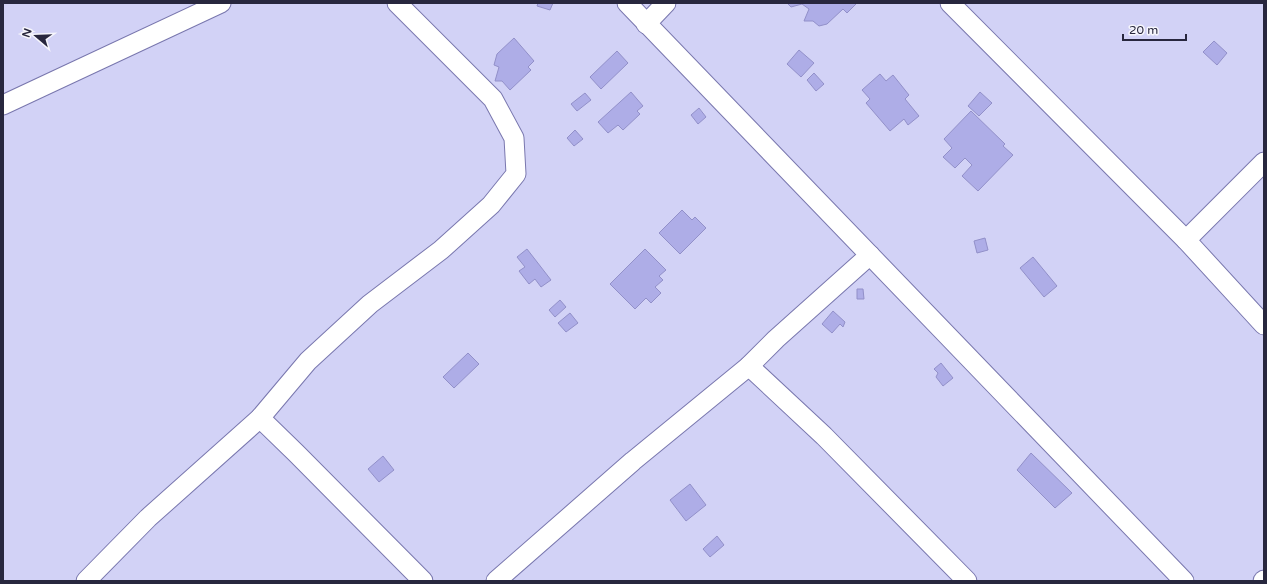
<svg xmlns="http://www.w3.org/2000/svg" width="1267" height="584" viewBox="0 0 1267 584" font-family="'Varela Round',sans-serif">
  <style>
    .building { fill: #aeade7; stroke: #9290c9 }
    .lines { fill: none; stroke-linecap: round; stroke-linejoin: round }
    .street-casing { stroke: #7977ae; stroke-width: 21 }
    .street { stroke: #fff; stroke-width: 19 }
  </style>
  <rect width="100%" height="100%" fill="#d2d2f6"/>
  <g class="building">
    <path d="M538,3H553L550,10L537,6Z"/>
    <path d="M787,3H857L847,13L843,9L827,24L819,26L813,21H804L809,9L802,4L791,7Z"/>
    <path d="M514,38L534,61L528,67L531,70L510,90L502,81H495L499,67L494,65L497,54Z"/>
    <path d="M1214,41L1227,53L1217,65L1203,52Z"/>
    <path d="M799,50L814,63L801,77L787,64Z"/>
    <path d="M617,51L628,63L601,89L590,77Z"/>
    <path d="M814,73L824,84L816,91L807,80Z"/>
    <path d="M880,74L886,81L893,75L909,95L905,99L919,116L908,125L904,119L890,131L866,103L870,99L862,90Z"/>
    <path d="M631,92L643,106L637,111L640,114L623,130L618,125L608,133L598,122Z"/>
    <path d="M980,92L992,103L979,116L968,106Z"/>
    <path d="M585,93L591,100L577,111L571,104Z"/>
    <path d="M699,108L706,117L698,124L691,115Z"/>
    <path d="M971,111L1005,144L1003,146L1013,155L978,191L962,176L972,165L965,158L955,168L943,157L952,148L944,139Z"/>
    <path d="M575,130L583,139L574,146L567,138Z"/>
    <path d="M682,210L692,220L695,217L706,228L680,254L659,233Z"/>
    <path d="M985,238L988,250L977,253L974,241Z"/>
    <path d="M527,249L551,280L541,287L535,279L529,284L519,271L525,267L517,257Z"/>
    <path d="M645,249L666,270L659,276L663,280L655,287L661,293L651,303L646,298L635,309L610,284Z"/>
    <path d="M1033,257L1057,286L1044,297L1020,268Z"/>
    <path d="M857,289H863L864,299H857Z"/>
    <path d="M560,300L566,307L555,317L549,310Z"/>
    <path d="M833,311L845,322L843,327L840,324L832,333L822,324Z"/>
    <path d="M570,313L578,323L566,332L558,323Z"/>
    <path d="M468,353L479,364L454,388L443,377Z"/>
    <path d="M941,363L953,378L943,386L936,377L938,373L934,369Z"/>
    <path d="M1031,453L1072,493L1055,508L1017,470Z"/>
    <path d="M383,456L394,470L379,482L368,469Z"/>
    <path d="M690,484L706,505L686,521L670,500Z"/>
    <path d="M717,536L724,545L710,557L703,549Z"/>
  </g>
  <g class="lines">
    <g class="street-casing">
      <g id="street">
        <path d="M627,3L1184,581"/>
        <path d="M950,3L1186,240"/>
        <path d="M646,24L666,3"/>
        <path d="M3,105L221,3"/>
        <path d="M1264,162L1186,240L1264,325"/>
        <path d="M749,366L824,436L967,581"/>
        <path d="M260,418L296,453L423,581"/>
        <path d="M86,581L148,518L260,418L308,361L370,304L441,250L491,205L516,174L514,138L493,99L397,3"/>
        <path d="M496,581L633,461L749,366L776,339L870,255"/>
        <path d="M1263,581L1264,580"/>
      </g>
    </g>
    <use href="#street" class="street"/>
  </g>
  <rect width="1267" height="584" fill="none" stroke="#28273e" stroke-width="8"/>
  <g transform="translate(36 36) rotate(289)" stroke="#f6f6fc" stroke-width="3" paint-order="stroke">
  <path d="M0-3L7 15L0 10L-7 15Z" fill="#28273e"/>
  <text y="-6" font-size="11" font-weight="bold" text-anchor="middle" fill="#28273e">N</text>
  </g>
  <path d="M1123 34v6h63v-6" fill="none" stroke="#28273e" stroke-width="2"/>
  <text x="1129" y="34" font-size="12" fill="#28273e" stroke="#f6f6fc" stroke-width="3" paint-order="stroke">20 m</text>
</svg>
